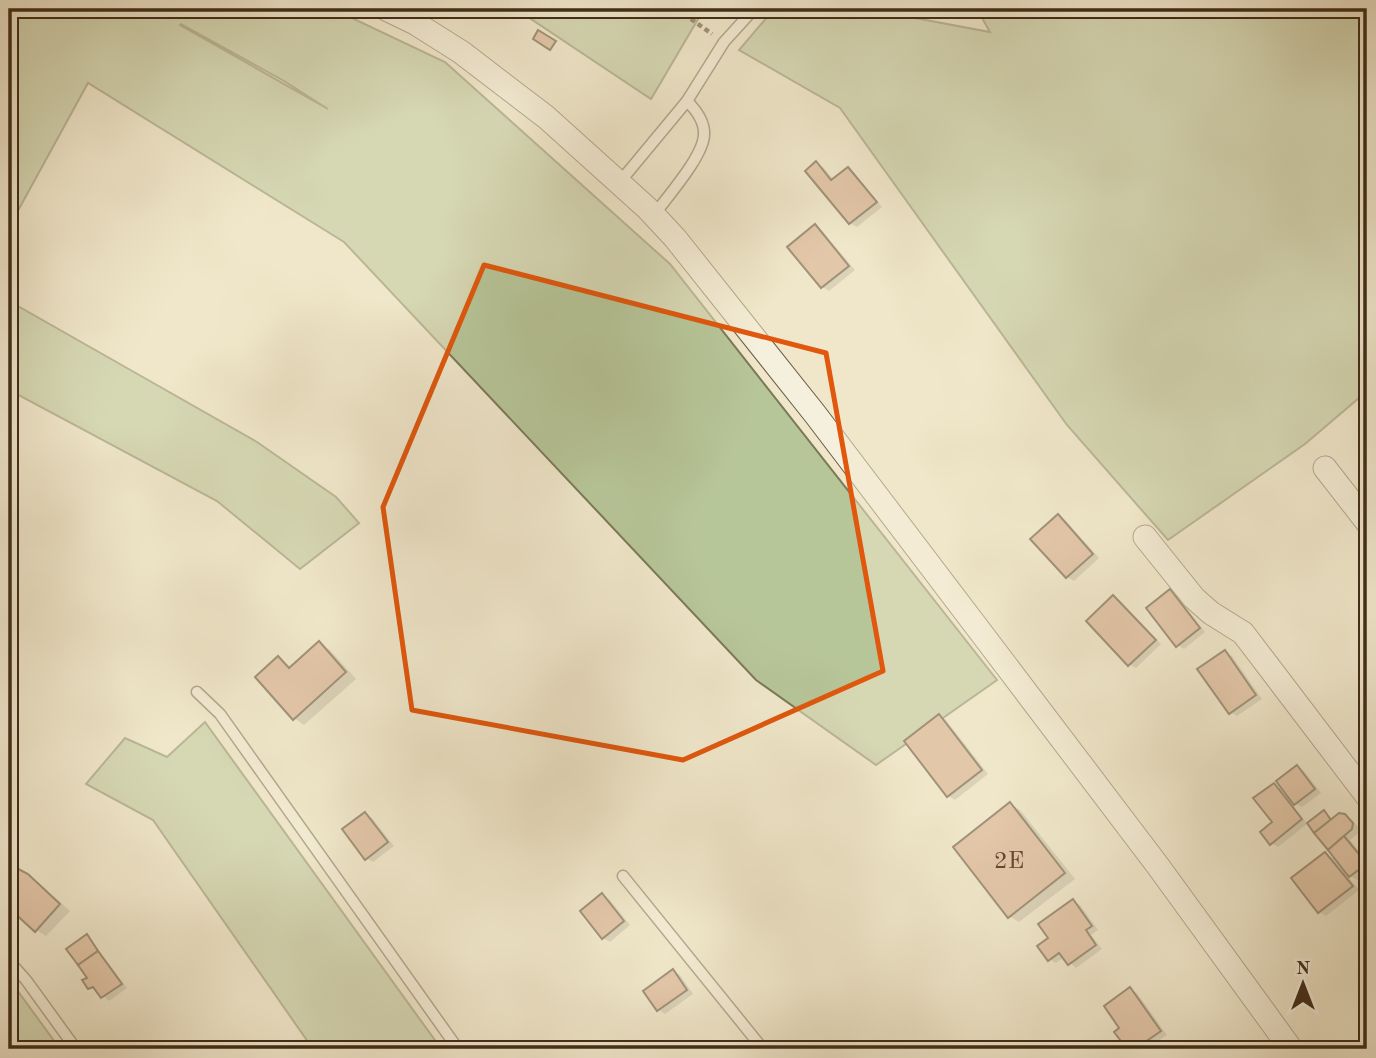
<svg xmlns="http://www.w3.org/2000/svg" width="1376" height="1058" viewBox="0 0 1376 1058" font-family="'Old Standard TT',serif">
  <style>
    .green { fill: #b7c699; stroke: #7b7a58; stroke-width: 2; fill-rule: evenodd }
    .shadow { fill: #0003 }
    .building { fill: #d3a181; stroke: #3f2d18; stroke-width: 2 }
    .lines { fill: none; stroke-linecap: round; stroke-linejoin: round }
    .service-casing { stroke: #6b5c45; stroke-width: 13 }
    .minor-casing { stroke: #6b5c45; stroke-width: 25 }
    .path { stroke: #3f2d18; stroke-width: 4.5; stroke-dasharray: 5 3.5; stroke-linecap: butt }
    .service { stroke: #f5efdd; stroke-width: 10 }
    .minor { stroke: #f5efdd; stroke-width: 23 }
    .marked { fill: none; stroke: #e0570d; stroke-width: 5; stroke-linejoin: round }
    .labels { text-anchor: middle; stroke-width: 5; stroke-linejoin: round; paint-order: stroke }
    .number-label { font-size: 24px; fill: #644a32 }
  </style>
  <rect width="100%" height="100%" fill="#f0e7cb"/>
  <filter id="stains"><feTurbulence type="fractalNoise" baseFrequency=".00286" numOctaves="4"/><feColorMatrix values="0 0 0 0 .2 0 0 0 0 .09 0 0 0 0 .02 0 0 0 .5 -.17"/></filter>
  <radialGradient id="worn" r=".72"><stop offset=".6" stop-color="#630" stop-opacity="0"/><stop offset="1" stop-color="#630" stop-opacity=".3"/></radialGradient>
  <g class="green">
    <path d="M9,9H333L445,62L670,264L997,680L876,765L756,680L344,242L88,83L9,227ZM181,24L284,81L328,109L180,25Z"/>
    <path d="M516,9H704L651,99Z"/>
    <path d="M783,9H867L990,32L977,9H1367V407L1359,398L1305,444L1168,540L1067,425L840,108L739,50L769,15Z"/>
    <path d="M9,301L257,442L336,497L359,523L300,569L217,501L9,390Z"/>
    <path d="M205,722L437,1043L431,1049H313L153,820L86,784L125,738L167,757Z"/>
    <path d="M9,979L60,1049H9Z"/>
  </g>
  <g class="shadow">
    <path d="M816,163L823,167L834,180L848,169L854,173L882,207L857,227L850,223L807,171Z"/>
    <path d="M815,227L822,231L855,270L829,291L823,287Z"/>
    <path d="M1058,516L1065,520L1099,558L1074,581L1067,577Z"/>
    <path d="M1170,591L1176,595L1205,632L1184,649L1177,645Z"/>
    <path d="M1114,597L1120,601L1161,644L1136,668L1129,664Z"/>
    <path d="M319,644L330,650L356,679L304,725L294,718L278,658L292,668Z"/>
    <path d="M1225,652L1232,656L1262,699L1237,716L1230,712Z"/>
    <path d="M939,716L946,720L988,774L955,800L948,796Z"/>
    <path d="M1297,767L1304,771L1321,793L1302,807L1289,800L1307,824L1278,847L1271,843L1274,823V785L1287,792Z"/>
    <path d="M1010,804L1021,811L1075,879L1019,922L1009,916Z"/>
    <path d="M1324,812L1333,821L1345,816L1352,820L1359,828V833L1350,840L1367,861V874L1357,880L1345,873L1359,890L1326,916L1319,912L1325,854L1339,861Z"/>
    <path d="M365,814L372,818L394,846L373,862L366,858Z"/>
    <path d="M9,866L38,882L70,911L46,936L36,930L9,905Z"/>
    <path d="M602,896L609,899L630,925L610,942L603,938Z"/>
    <path d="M1073,901L1080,905L1098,930L1091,935L1102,949L1076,968L1064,957L1056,963L1049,959L1050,939Z"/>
    <path d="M90,938L127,988L109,1001L98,991L90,988Z"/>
    <path d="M673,971L680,975L693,994L665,1014L659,1010L645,991Z"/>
    <path d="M1130,989L1137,993L1167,1035L1146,1049L1128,1048L1122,1028Z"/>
  </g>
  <g class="building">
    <path d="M538,30L556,41L550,50L533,39Z"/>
    <path d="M816,161L831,180L848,167L877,202L849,224L805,171Z"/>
    <path d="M815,224L849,266L821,288L787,247Z"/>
    <path d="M1058,514L1093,554L1066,578L1030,539Z"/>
    <path d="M1170,589L1200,628L1176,647L1146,608Z"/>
    <path d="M1113,595L1156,640L1128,666L1086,621Z"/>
    <path d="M319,641L346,672L293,720L255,677L278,656L289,668Z"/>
    <path d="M1225,650L1256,695L1229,714L1197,669Z"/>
    <path d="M939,714L982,770L947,797L904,741Z"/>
    <path d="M1297,765L1315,789L1294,805L1276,781Z"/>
    <path d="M1274,783L1302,819L1270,845L1260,832L1272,822L1253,798Z"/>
    <path d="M1010,802L1065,873L1008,918L953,847Z"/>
    <path d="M1324,810L1331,820L1314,833L1307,823Z"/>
    <path d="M365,812L388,842L365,860L342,829Z"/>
    <path d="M1339,813L1345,814L1353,823L1352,829L1328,850L1314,833Z"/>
    <path d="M1344,836L1367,864L1362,870L1361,868L1349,877L1328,850Z"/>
    <path d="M1325,852L1353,886L1318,913L1291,878Z"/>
    <path d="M9,864L28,874L60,904L35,932L9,908Z"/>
    <path d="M602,893L624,921L602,939L580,911Z"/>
    <path d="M1073,899L1092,926L1086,930L1096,945L1068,965L1059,953L1048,961L1037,946L1048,938L1038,924Z"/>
    <path d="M87,934L98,951L78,965L66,949Z"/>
    <path d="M98,951L122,984L101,998L93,987L88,989L82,980L87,978L78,965Z"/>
    <path d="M673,969L687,990L657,1011L643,991Z"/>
    <path d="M1130,987L1161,1031L1135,1049L1132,1046L1127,1049L1114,1032L1119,1028L1104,1006Z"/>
  </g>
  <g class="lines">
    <g class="service-casing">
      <g id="service">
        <path d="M619,183L687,101L724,42L754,9"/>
        <path d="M654,215C667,197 703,157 704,135C705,122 696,110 687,101"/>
        <path d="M197,692L220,714L458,1049"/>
        <path d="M623,876L763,1049"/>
        <path d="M9,961L26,980L76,1049"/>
      </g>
    </g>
    <g class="minor-casing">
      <g id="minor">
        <path d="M386,9L415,23L461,52L546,117L647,208L675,238L815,414L995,651L1158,866L1291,1049"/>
        <path d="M1325,468L1367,522"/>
        <path d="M1145,537L1194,598L1211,613L1243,633L1367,796"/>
      </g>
    </g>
    <path class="path" d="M677,9L712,34"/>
    <use href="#service" class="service"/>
    <use href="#minor" class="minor"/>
  </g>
  <path d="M0 0H1376V1058H0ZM484,265L826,353L883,671L683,760L412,710L383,507Z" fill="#f0e7cb" fill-opacity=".55" fill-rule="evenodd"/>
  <path class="marked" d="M484,265L826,353L883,671L683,760L412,710L383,507Z"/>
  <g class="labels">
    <g class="number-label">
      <text x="1009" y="868">2E</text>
    </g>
  </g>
  <rect width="1376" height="1058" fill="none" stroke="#f0e7cb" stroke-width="35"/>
  <rect x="10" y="10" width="1355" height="1037" fill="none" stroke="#3f2d18" stroke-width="3.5"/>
  <rect x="18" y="18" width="1341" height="1023" fill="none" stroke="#3f2d18" stroke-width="2"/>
  <g transform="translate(1303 984)" stroke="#f5efdd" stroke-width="5" paint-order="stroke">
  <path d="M0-5L12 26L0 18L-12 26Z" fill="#3f2d18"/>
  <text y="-10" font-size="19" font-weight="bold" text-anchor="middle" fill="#3f2d18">N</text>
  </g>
  <rect width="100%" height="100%" filter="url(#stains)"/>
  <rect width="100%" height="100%" fill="url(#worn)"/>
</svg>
